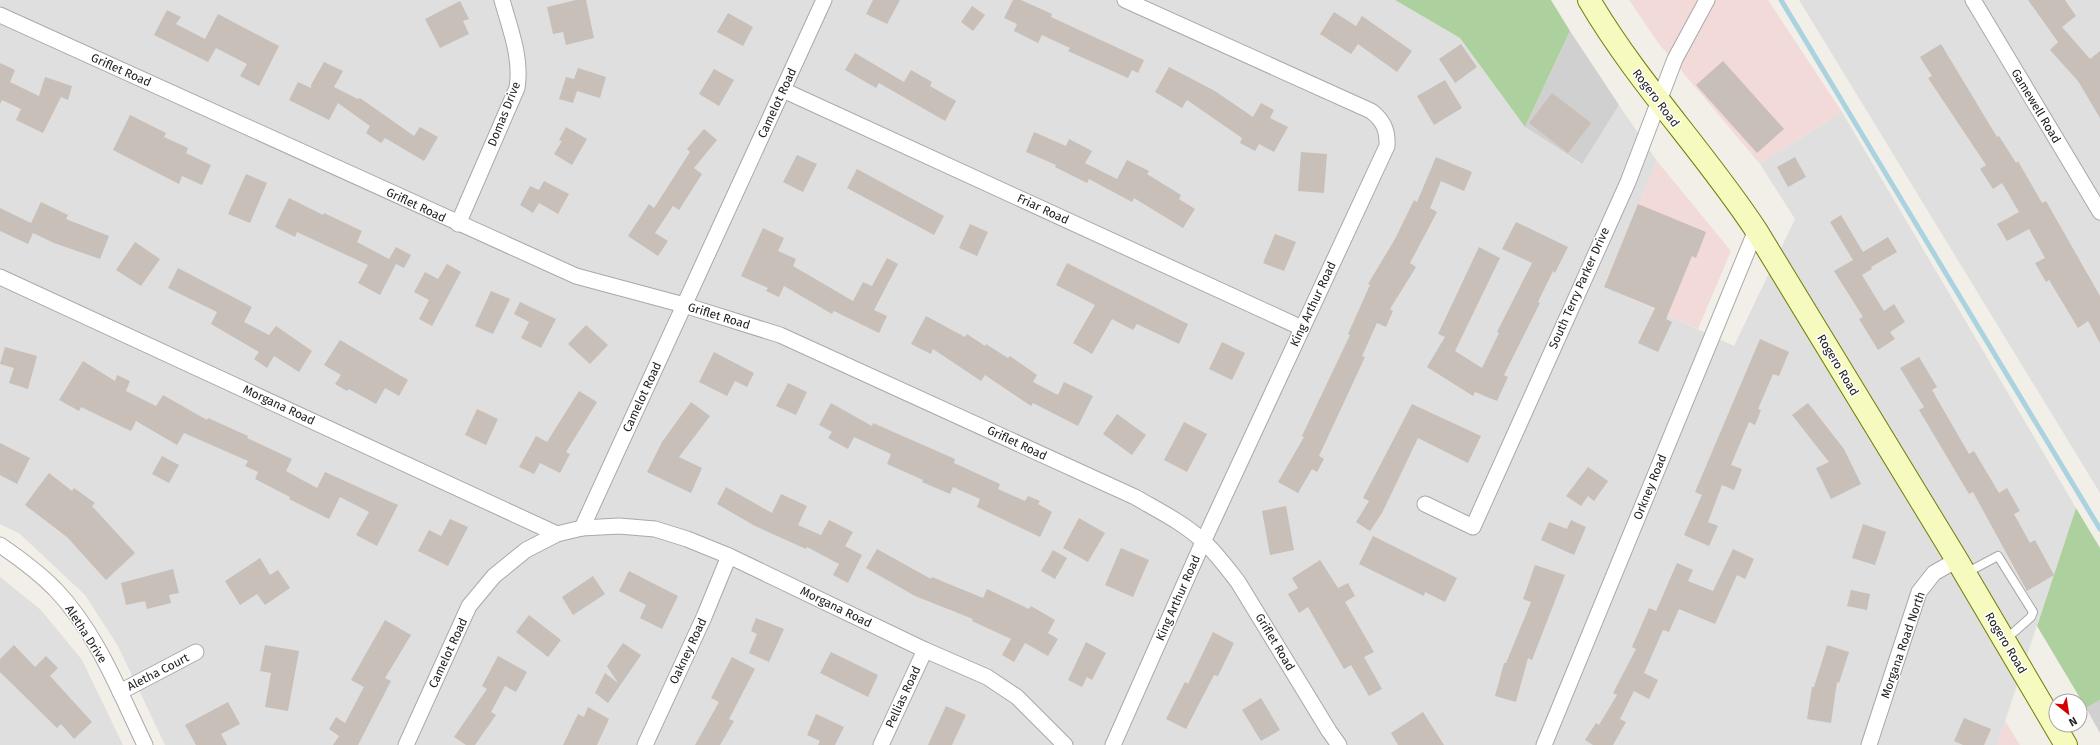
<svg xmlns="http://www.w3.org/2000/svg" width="2100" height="745" viewBox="0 0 2100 745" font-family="'Fira Sans',sans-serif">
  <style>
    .residential { fill: #e0dfdf }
    .commercial { fill: #f2dad9 }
    .religious { fill: #d0d0d0 }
    .forest { fill: #add19e }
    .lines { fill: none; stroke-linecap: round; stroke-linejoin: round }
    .stream { stroke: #aad3df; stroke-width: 5 }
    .building { fill: #c7bfb8 }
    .lane-casing { stroke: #a9a9a9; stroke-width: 10 }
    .street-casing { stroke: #a9a9a9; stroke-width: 17 }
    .secondary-casing { stroke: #707d05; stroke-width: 24 }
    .lane { stroke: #fff; stroke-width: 8 }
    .street { stroke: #fff; stroke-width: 15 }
    .secondary { stroke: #f7fabf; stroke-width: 22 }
    .labels { text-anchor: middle; stroke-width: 3; stroke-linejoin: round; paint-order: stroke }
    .street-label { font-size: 12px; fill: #222; stroke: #fff }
  </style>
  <rect width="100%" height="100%" fill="#f2efe9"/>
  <g class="residential">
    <path d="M0,0H1395L1460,38L1525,127L1581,164L1619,105L1657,161L1604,286L1734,346L1795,219L1760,164L1842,112L2076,508L1997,745H165L118,646L85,595L20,534L0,524Z"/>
    <path d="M1799,0H2100V493Z"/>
    <path d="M0,577L41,610L82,660L123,745H0Z"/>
  </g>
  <g class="commercial">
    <path d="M1629,0H1768L1842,112L1760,164L1659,44Z"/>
    <path d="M1657,161L1731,251L1698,329L1604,286Z"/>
    <path d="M2005,721L2020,745H1997Z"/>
  </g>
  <g class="religious">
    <path d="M1570,31L1619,105L1582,164L1525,127Z"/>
    <path d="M2100,700V733L2086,708Z"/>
  </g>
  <g class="forest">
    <path d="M1395,0H1551L1570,31L1525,127L1460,38Z"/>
    <path d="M2076,508L2100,548V700L2086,708L2037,626Z"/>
  </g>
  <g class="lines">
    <path class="stream" d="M1781,0L2100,529"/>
  </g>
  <g class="building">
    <path d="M576,0H586L594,38L566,45L563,32L553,34L547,7Z"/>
    <path d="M873,0H900L887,24L866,14Z"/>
    <path d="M1013,0H1021L1052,14L1051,17L1144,60L1138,73L1132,70L1128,78L1068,51L1070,48L1042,35L1038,43L1014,31L1017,24L1004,18Z"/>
    <path d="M2028,0H2065L2076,16L2062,27L2090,59L2100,51V118L2078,81L2050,50L2058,42Z"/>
    <path d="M460,1L469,19L463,21L469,34L440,48L425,19Z"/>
    <path d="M972,6L985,15L973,31L961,22Z"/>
    <path d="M167,10L181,17L176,24L205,39L218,14L279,46L259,86L240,76L247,64L216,48L208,62L154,35Z"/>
    <path d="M1334,12L1356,26L1362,16L1412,51L1397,72L1358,44L1351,54L1320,34Z"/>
    <path d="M728,13L753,27L743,46L717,32Z"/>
    <path d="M1461,44L1477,67L1455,83L1439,59Z"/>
    <path d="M1941,44L1997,137L1999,136L2016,163L2018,161L2042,203L2046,201L2100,296V343L2088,321L2078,328L2049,280L2046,282L2035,263L2045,258L2029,229L2007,241L1997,224L2019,212L2002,183L1993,189L1980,169L1986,165L1928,78L1932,76L1920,57Z"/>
    <path d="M855,53L904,82L911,70L932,82L930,86L956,101L945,121L879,83L876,88L845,70Z"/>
    <path d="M1723,61L1784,129L1757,153L1696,85Z"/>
    <path d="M324,62L343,71L334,87L358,99L360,98L414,136L420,127L438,137L424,161L385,138L381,143L366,133L370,126L338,103L329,120L289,100L298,82L311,88V85Z"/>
    <path d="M0,63L15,70L10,82L39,96L45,77L72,86L68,100L61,97L43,133L16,120L21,109L2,100L0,104Z"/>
    <path d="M1169,67L1215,91L1253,117L1261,103L1274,110L1270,118L1288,127L1274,152L1259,144L1255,151L1240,143L1242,138L1187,100L1182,108L1155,92Z"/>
    <path d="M578,68L606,77L600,98L577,91L573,103L559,99L566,77L574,79Z"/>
    <path d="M714,69L734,80L719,106L699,94Z"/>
    <path d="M1445,80L1462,108L1434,125L1417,96Z"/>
    <path d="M1552,93L1591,123L1568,153L1529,123Z"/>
    <path d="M130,115L166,133L164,137L188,148L186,153L211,165L202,185L182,176L179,184L113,150Z"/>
    <path d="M566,127L587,139L572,165L554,154L562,141L559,140Z"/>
    <path d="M704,129L717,140L694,168L702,174L679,210L673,206L655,233L668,241L658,256L628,236L649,204L654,208L690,152L687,149Z"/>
    <path d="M1034,132L1066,146L1069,139L1092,151L1085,163L1117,179L1127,160L1149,171L1147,174L1181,195L1179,199L1195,209L1183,228L1134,198L1132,202L1089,179L1087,183L1055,167L1056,165L1026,152Z"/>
    <path d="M1301,152L1327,154L1324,193L1298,191Z"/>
    <path d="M797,155L817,164L803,192L783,182Z"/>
    <path d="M1436,157L1472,172L1464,191L1441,181L1430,208L1437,212L1410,263L1416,267L1390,309L1393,311L1386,327L1377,323L1362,356L1365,357L1319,456L1324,459L1317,472L1312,469L1298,493L1278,482L1304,437L1302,436L1350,335L1348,334L1370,285L1368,284L1395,239L1414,200L1417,202Z"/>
    <path d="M1795,157L1806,177L1788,187L1777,167Z"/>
    <path d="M857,169L944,216L934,235L847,188Z"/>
    <path d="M246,174L267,183L250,223L228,214Z"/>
    <path d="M544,181L569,194L558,214L539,203L533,213L520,205L530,186L539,190Z"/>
    <path d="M289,198L323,215L324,213L362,231L357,242L389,259L396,247L411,255L404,268L396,264L380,295L358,283L368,265L297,232L295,237L275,227Z"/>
    <path d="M41,202L68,215L66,219L109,236L100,259L54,243L33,233L28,244L0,231V208L31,223Z"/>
    <path d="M1638,204L1706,232L1696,258L1692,256L1666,319L1672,322L1658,352L1638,343L1655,308L1604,287Z"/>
    <path d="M1841,215L1863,252L1888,237L1897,252L1871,267L1872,269L1862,275L1884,311L1894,304L1905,322L1890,332L1895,339L1878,350L1859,319L1863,317L1834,271L1853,260L1830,222Z"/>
    <path d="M1516,222L1568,247L1555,273L1553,271L1538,302L1540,303L1504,375L1508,377L1497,401L1475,392L1473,396L1427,367L1445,337L1438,334L1479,247L1500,258L1455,351L1482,368L1499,333L1497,332L1532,263L1502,249Z"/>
    <path d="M970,224L988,232L977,256L959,248Z"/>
    <path d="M763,228L784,238L778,251L796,259L793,266L853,301L863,282L872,286L887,258L898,264L874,310L887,316L879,333L834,311L832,314L784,286L779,297L766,291L768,288L741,276Z"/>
    <path d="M1275,234L1296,242L1284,271L1263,263Z"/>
    <path d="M135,242L160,259L141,286L116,270Z"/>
    <path d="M1067,263L1188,324L1179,344L1137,324L1133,330L1112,319L1092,354L1073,343L1095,305L1056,285Z"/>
    <path d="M447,264L461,272L432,326L419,319L429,300L414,292L425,272L438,279Z"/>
    <path d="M178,268L252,307L244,322L269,335L276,326L312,351L299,372L274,356L267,368L254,359L259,352L211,324L217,312L168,288Z"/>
    <path d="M491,291L510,299L493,334L475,326Z"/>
    <path d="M520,302L556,319L541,348L521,338L529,322L514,314Z"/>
    <path d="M926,316L965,337L967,334L985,346L986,344L1008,358L1010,356L1037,375L1033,382L1058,395L1064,382L1093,396L1078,426L1033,403L1031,406L985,375L981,381L933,349L931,354L911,344Z"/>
    <path d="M586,325L608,345L590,364L568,344Z"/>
    <path d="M1760,339L1789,352L1779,376L1773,374L1758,409L1761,410L1755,425L1749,422L1731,465L1742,469L1734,490L1722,485L1708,522L1718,526L1709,546L1684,535L1702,495L1695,492Z"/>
    <path d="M340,340L408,380L399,396L385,388L376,404L349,389L347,391L335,384L341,375L324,365Z"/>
    <path d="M1222,342L1245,353L1232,380L1209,369Z"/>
    <path d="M5,347L37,356L28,389L9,383L14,368L0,364Z"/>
    <path d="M714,352L754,373L747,387L735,381L727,396L699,382Z"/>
    <path d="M1919,357L1937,387L1932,390L1969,454L1974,451L1999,493L2007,488L2020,511L2014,514L2030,543L2035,540L2054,575L2027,591L1973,492L1969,494L1919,410L1924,407L1900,368Z"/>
    <path d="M83,361L115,381L117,375L130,381L126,391L156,406L163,395L207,420L208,418L248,436L247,438L292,459L286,471L317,488L325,472L398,505L377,546L356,535L369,512L340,497L329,519L289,499L290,497L255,479L258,472L245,466L248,461L184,433L177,445L136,421L131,431L81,407L79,411L59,400Z"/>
    <path d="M788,383L807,392L796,415L776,406Z"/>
    <path d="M579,391L597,402L566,452L570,454L560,473L540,463L534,474L519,467L536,436L547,442Z"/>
    <path d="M691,402L710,416L679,457L702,468L691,493L647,472L662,442Z"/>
    <path d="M831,403L872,426L873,423L955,459L954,463L1000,484L998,489L1025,501L1028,496L1040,501L1038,504L1052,512L1040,537L977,507L980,499L953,487L950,494L922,482L923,480L887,464L891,454L854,437L848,449L828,438L832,432L819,425Z"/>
    <path d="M1808,403L1844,449L1861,484L1831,499L1816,468L1829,462L1792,415Z"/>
    <path d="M1412,404L1481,436L1468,463L1418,438L1382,513L1370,531L1356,522L1369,501L1363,498Z"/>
    <path d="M477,409L498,419L486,445L465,435Z"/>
    <path d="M1117,414L1146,435L1132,455L1103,434Z"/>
    <path d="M1184,422L1207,434L1187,472L1164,460Z"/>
    <path d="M0,443L30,458L17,484L0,475Z"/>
    <path d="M162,456L179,465L169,483L152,474Z"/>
    <path d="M1588,467L1608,481L1594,501L1588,496L1581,506L1566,496Z"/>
    <path d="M49,473L72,491L74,488L95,503L92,506L135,553L106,580L67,537L25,505Z"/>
    <path d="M726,487L772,513L781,494L807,506L798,525L821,535L829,520L853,532L845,546L862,555L848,583L833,575L839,564L807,547L806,549L755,526L717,504Z"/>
    <path d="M1286,506L1294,550L1270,555L1262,511Z"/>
    <path d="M1079,518L1105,533L1088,562L1063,548Z"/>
    <path d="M450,519L468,527L448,566L418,551L429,530L441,536Z"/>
    <path d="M1571,520L1586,527L1574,555L1541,540L1549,522L1567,529Z"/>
    <path d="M1863,524L1886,532L1875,565L1852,558Z"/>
    <path d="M1373,536L1457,578L1445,602L1425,592L1424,596L1359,564Z"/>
    <path d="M1121,548L1149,560L1133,597L1105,585Z"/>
    <path d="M877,549L931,579L932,577L983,598L987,589L1029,609L1031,606L1055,620L1048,633L1058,639L1048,656L1025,643L1014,662L1002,655L1011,639L972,621L973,619L915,596L866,568Z"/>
    <path d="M1733,549L1754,559L1745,579L1737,575L1715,624L1679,609L1669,632L1663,630L1644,673L1658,680L1649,699L1634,691L1620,719L1626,722L1613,745H1593L1585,740L1596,723L1599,725L1617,695L1613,693L1636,649L1632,647L1649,608L1656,611L1677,563L1693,570L1688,581L1713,591Z"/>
    <path d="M1053,550L1067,558L1055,579L1041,571Z"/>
    <path d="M260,558L270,575L278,570L290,588L265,605L257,594L240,605L225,581Z"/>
    <path d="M1320,560L1338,588L1348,583L1355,596L1345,602L1374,652L1364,657L1382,689L1369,696L1351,665L1344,669L1308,607L1299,613L1288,594L1298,588L1292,578Z"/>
    <path d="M1535,565L1565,575L1532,660L1528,658L1516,702L1495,696L1504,663H1506L1531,602L1523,599Z"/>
    <path d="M173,569L179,593L169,595L171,603L147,609L145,601L126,605L121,583Z"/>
    <path d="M629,571L678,596L662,629L640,618L646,605L619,591Z"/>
    <path d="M593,576L605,594L573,615L562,597Z"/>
    <path d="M1851,590L1870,594L1867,610L1847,606Z"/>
    <path d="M529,615L561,640L548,657L516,632Z"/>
    <path d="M756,618L784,629L769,662L749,653L757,634L751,631Z"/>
    <path d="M385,620L411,635L385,678L391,681L358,745H333L339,736L329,729L336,717L345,723L364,687L351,680Z"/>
    <path d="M1213,632L1234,643L1218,676L1214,675L1186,729L1166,719L1185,682L1188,684Z"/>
    <path d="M1086,642L1106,653L1092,680L1087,677L1082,687L1068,680Z"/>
    <path d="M623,643L641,655L608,703L595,693L605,673L618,683L607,666Z"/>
    <path d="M14,645L35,667L46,656L58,668L50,676L92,722L74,739L61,724L57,728L0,672V659Z"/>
    <path d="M265,645L299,651L288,711L265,707L271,673L260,671Z"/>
    <path d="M1827,645L1849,652L1839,683L1837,682L1831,723L1807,719L1812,687H1814Z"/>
    <path d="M831,652L878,675L868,697L820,673Z"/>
    <path d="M498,656L527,672L516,692L505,686L491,712L496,715L475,745H466L454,737L487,689L482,686Z"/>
    <path d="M732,657L755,669L729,719L734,721L720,745H695L719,702L711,698Z"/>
    <path d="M1261,698L1280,730L1261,741L1242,710Z"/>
    <path d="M228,702L240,724L221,734L227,745H196L185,725Z"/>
    <path d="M946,706L966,715L952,745H928Z"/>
    <path d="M588,707L609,719L597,745H563L578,714L584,717Z"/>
    <path d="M1423,712L1444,745H1398L1391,733Z"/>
    <path d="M816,714L844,727L835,745H818L820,741L807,735Z"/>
    <path d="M1964,718L1991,729L1984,745H1963L1954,741Z"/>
  </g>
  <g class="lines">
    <g class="lane-casing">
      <path id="lane" d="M1966,573L1998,556L2033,612L2031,617L2005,640"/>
    </g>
    <g class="street-casing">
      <g id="street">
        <path d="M1973,0L2100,212"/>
        <path d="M0,15L576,276L684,305L780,335L1135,497C1159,511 1184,523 1204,542C1217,554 1227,568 1238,582L1329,731L1339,745"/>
        <path d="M783,90L1302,328"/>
        <path d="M458,224L517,88C522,58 510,29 502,0"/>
        <path d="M0,277L557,534"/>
        <path d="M1425,504L1473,527L1628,182L1675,59L1707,0"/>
        <path d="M582,528L619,526L655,529L687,539L729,556L925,650L987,677L1017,697L1065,745"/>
        <path d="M0,545C19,558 39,573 55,589C97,633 119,691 145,745"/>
        <path d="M120,692L196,652"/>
        <path d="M406,745L469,606L494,576L526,550L557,534L582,528L824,0"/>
        <path d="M645,745L704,617L729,556"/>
        <path d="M881,745L925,650"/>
        <path d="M1113,745L1203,542L1387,146C1388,130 1383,120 1371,111L1125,0"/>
        <path d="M1544,745L1756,230"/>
        <path d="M1869,745L1919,592L1934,573L1957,560"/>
      </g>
    </g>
    <g class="secondary-casing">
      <path id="secondary" d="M1589,0C1637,82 1704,151 1756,230L1957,560L2066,745"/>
    </g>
    <use href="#lane" class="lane"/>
    <use href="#street" class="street"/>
    <use href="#secondary" class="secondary"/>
  </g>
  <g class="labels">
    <g class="street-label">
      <text transform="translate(121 70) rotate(24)" y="4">Griflet Road</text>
      <text transform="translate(1656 98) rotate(53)" y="4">Rogero Road</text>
      <text transform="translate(777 103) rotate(-65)" y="4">Camelot Road</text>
      <text transform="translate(2036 106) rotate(59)" y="4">Gamewell Road</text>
      <text transform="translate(504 114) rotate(-68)" y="4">Domas Drive</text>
      <text transform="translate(416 205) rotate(25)" y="4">Griflet Road</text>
      <text transform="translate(1043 209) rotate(25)" y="4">Friar Road</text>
      <text transform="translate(1579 288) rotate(-66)" y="4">South Terry Parker Drive</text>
      <text transform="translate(1313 304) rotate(-65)" y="4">King Arthur Road</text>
      <text transform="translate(719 316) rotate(17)" y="4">Griflet Road</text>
      <text transform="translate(1838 365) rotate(59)" y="4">Rogero Road</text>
      <text transform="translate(642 397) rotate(-65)" y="4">Camelot Road</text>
      <text transform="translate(279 405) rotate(25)" y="4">Morgana Road</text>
      <text transform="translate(1017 443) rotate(25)" y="4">Griflet Road</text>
      <text transform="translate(1650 487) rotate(-68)" y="4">Orkney Road</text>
      <text transform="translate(1178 598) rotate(-66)" y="4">King Arthur Road</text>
      <text transform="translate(836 607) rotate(26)" y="4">Morgana Road</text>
      <text transform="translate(86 634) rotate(57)" y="4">Aletha Drive</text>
      <text transform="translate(1275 642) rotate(59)" y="4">Griflet Road</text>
      <text transform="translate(2006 643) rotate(59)" y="4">Rogero Road</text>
      <text transform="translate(1903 645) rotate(-71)" y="4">Morgana Road North</text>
      <text transform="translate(688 651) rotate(-65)" y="4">Oakney Road</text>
      <text transform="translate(448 653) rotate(-65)" y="4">Camelot Road</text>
      <text transform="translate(158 672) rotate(-27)" y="4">Aletha Court</text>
      <text transform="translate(903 697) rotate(-65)" y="4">Pellias Road</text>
    </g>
  </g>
  <g transform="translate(2068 713) rotate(150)"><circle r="19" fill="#ffffff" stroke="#a7a7a7"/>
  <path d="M0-3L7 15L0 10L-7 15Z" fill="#d40000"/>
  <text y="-6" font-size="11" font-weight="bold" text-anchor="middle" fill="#222222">N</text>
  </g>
</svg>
